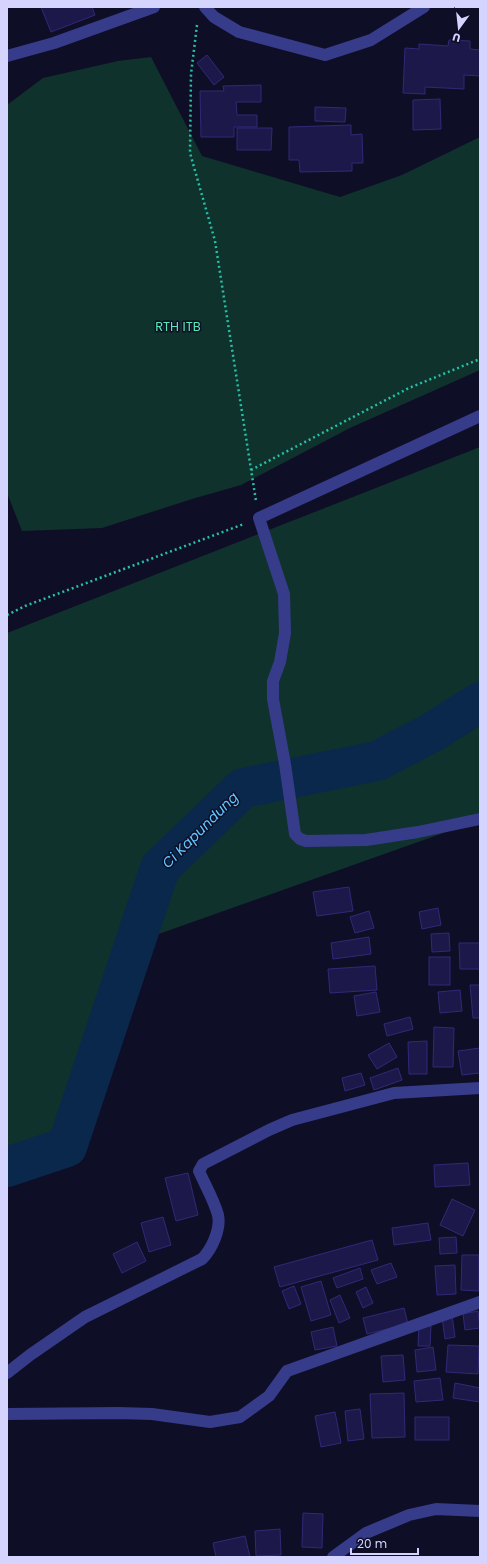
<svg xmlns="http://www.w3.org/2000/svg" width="487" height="1564" viewBox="0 0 487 1564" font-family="Poppins,sans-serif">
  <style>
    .green { fill: #10322d }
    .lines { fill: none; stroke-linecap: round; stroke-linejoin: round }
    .river { stroke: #09284b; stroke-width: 40 }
    .building { fill: #1d184a; stroke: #302977 }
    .path { stroke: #27c0a6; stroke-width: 2.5; stroke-dasharray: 2 3; stroke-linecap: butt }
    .minor { stroke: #363c89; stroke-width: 12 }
    .labels { text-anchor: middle; stroke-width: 3; stroke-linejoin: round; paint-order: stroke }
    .park-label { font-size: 13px; fill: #57e8b3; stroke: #0f0e27 }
    .water-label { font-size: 14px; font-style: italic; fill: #62c8ff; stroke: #0f0e27 }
  </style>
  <rect width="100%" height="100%" fill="#0f0e27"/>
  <g class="green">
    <path d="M151,57L202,156L340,197L402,175L480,137V370L350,428L241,485L192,499L102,528L22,531L7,493V105L43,78L118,61Z"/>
    <path d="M480,447V820L122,947L45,1154L7,1158V633Z"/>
  </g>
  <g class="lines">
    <path class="river" d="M7,1167L67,1147L160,868L243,788L377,761L431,733L480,702"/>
  </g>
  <g class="building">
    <path d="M41,7H92L95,15L51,32Z"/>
    <path d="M449,40L470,41V49L480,50V76L464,75V89L425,87V94L403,93L405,48L419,49V44L448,46Z"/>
    <path d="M207,55L224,77L214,85L197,63Z"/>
    <path d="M261,85V102H236L237,115H257V127H234V137H201L200,91H224L223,86Z"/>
    <path d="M440,99L441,129L413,130V100Z"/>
    <path d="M315,107L346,108L345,122L315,121Z"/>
    <path d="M351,125V135L362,134L363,163H352V171L300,172L299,160H289V127Z"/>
    <path d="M237,128H272L271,150H237Z"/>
    <path d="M349,887L353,911L317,916L313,892Z"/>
    <path d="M438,908L441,925L422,929L419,912Z"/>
    <path d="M369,911L374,928L355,933L350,917Z"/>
    <path d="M449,933L450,951L432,952L431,934Z"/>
    <path d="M369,937L371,954L333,959L331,943Z"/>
    <path d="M459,943H480V969H460Z"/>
    <rect x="429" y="957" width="21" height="28"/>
    <path d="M375,966L377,990L330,993L328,969Z"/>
    <path d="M470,985H480V1018H473Z"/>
    <path d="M460,990L462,1011L440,1013L438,992Z"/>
    <path d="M376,992L380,1012L357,1016L354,996Z"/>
    <path d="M410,1017L413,1029L387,1036L384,1024Z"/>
    <path d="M434,1027L454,1028L453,1067H433Z"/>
    <path d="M427,1041V1074H409L408,1042Z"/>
    <path d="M389,1043L397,1057L377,1069L368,1055Z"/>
    <path d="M480,1048V1073L462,1075L458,1051Z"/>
    <path d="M398,1068L402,1080L374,1090L370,1078Z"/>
    <path d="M361,1073L365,1085L345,1091L342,1078Z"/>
    <path d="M468,1163L470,1185L435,1187L434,1165Z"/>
    <path d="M188,1173L198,1215L176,1221L165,1178Z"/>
    <path d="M452,1199L475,1210L463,1236L440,1225Z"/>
    <path d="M163,1217L171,1245L149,1252L141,1223Z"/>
    <path d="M428,1223L431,1240L394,1245L392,1228Z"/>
    <path d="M456,1237L457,1253L440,1254L439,1238Z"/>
    <path d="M372,1240L378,1260L280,1287L274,1267Z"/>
    <path d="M137,1242L146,1261L122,1273L113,1254Z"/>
    <path d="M462,1255H479V1291L461,1290Z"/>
    <path d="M391,1263L397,1277L377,1284L371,1270Z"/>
    <path d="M455,1265L456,1294L437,1295L435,1266Z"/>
    <path d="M360,1268L363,1279L337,1288L333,1278Z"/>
    <path d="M321,1281L331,1315L311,1321L301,1287Z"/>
    <path d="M294,1286L301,1304L289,1309L282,1291Z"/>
    <path d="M366,1287L373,1303L363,1308L356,1292Z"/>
    <path d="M340,1295L350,1318L339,1323L330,1300Z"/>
    <path d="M404,1308L408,1324L367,1334L363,1318Z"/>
    <path d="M478,1311L480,1328L465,1330L463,1314Z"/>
    <path d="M452,1315L455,1337L445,1339L442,1317Z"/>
    <path d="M419,1325L431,1326L430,1346H418Z"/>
    <path d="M333,1327L337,1346L315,1350L311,1332Z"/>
    <path d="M448,1345L479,1346L478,1374L446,1372Z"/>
    <path d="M433,1347L436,1370L417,1372L415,1350Z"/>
    <path d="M403,1355L405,1380L383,1382L381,1356Z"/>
    <path d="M440,1378L443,1400L416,1402L414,1381Z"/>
    <path d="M455,1383L480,1388V1402L453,1398Z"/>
    <path d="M404,1393L405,1437L372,1438L370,1394Z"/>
    <path d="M360,1409L364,1439L348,1441L345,1411Z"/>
    <path d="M335,1412L341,1443L321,1447L315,1416Z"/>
    <rect x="415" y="1417" width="34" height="23"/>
    <path d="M303,1513L323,1514L322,1548L302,1547Z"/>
    <path d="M280,1529L281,1555L256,1556L255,1531Z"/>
    <path d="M245,1536L250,1557H216L213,1543Z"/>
  </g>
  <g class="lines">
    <g class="path">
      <path d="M197,25L191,74L190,153L215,241L256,501"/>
      <path d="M251,470L409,388L480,359"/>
      <path d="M7,615L25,606L244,524"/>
    </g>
    <g class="minor">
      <path d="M205,7L214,17L239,32L325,55L371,40L424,7"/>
      <path d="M7,56L54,43L154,7"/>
      <path d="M480,416L259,518L284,594L285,633L280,662L273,681V699L285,764L295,834L300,839L306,841L366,840L418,832L480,819"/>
      <path d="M7,1373L30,1355L85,1317L202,1259C212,1249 221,1229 218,1215C214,1200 205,1185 199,1171L203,1164L269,1130L292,1120L394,1093L480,1088"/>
      <path d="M7,1414L119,1413L152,1414L210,1422L240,1417L269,1396L287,1371L480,1302"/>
      <path d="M333,1557L366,1533L409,1515L436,1509L480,1511"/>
    </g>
  </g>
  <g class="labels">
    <g class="park-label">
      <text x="178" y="331">RTH ITB</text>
    </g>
    <g class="water-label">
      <text transform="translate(200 830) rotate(-45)" y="5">Ci Kapundung</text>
    </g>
  </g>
  <rect width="487" height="1564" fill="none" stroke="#d4d4ff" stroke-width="16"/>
  <g transform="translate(459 28) rotate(195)" stroke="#0f0e27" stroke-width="3" paint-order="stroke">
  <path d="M0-3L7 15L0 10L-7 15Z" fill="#d4d4ff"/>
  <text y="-6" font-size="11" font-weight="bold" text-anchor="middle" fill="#d4d4ff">U</text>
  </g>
  <path d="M351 1548v6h67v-6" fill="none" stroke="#d4d4ff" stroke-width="2"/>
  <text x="357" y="1548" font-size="12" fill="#d4d4ff" stroke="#0f0e27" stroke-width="3" paint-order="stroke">20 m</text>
</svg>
